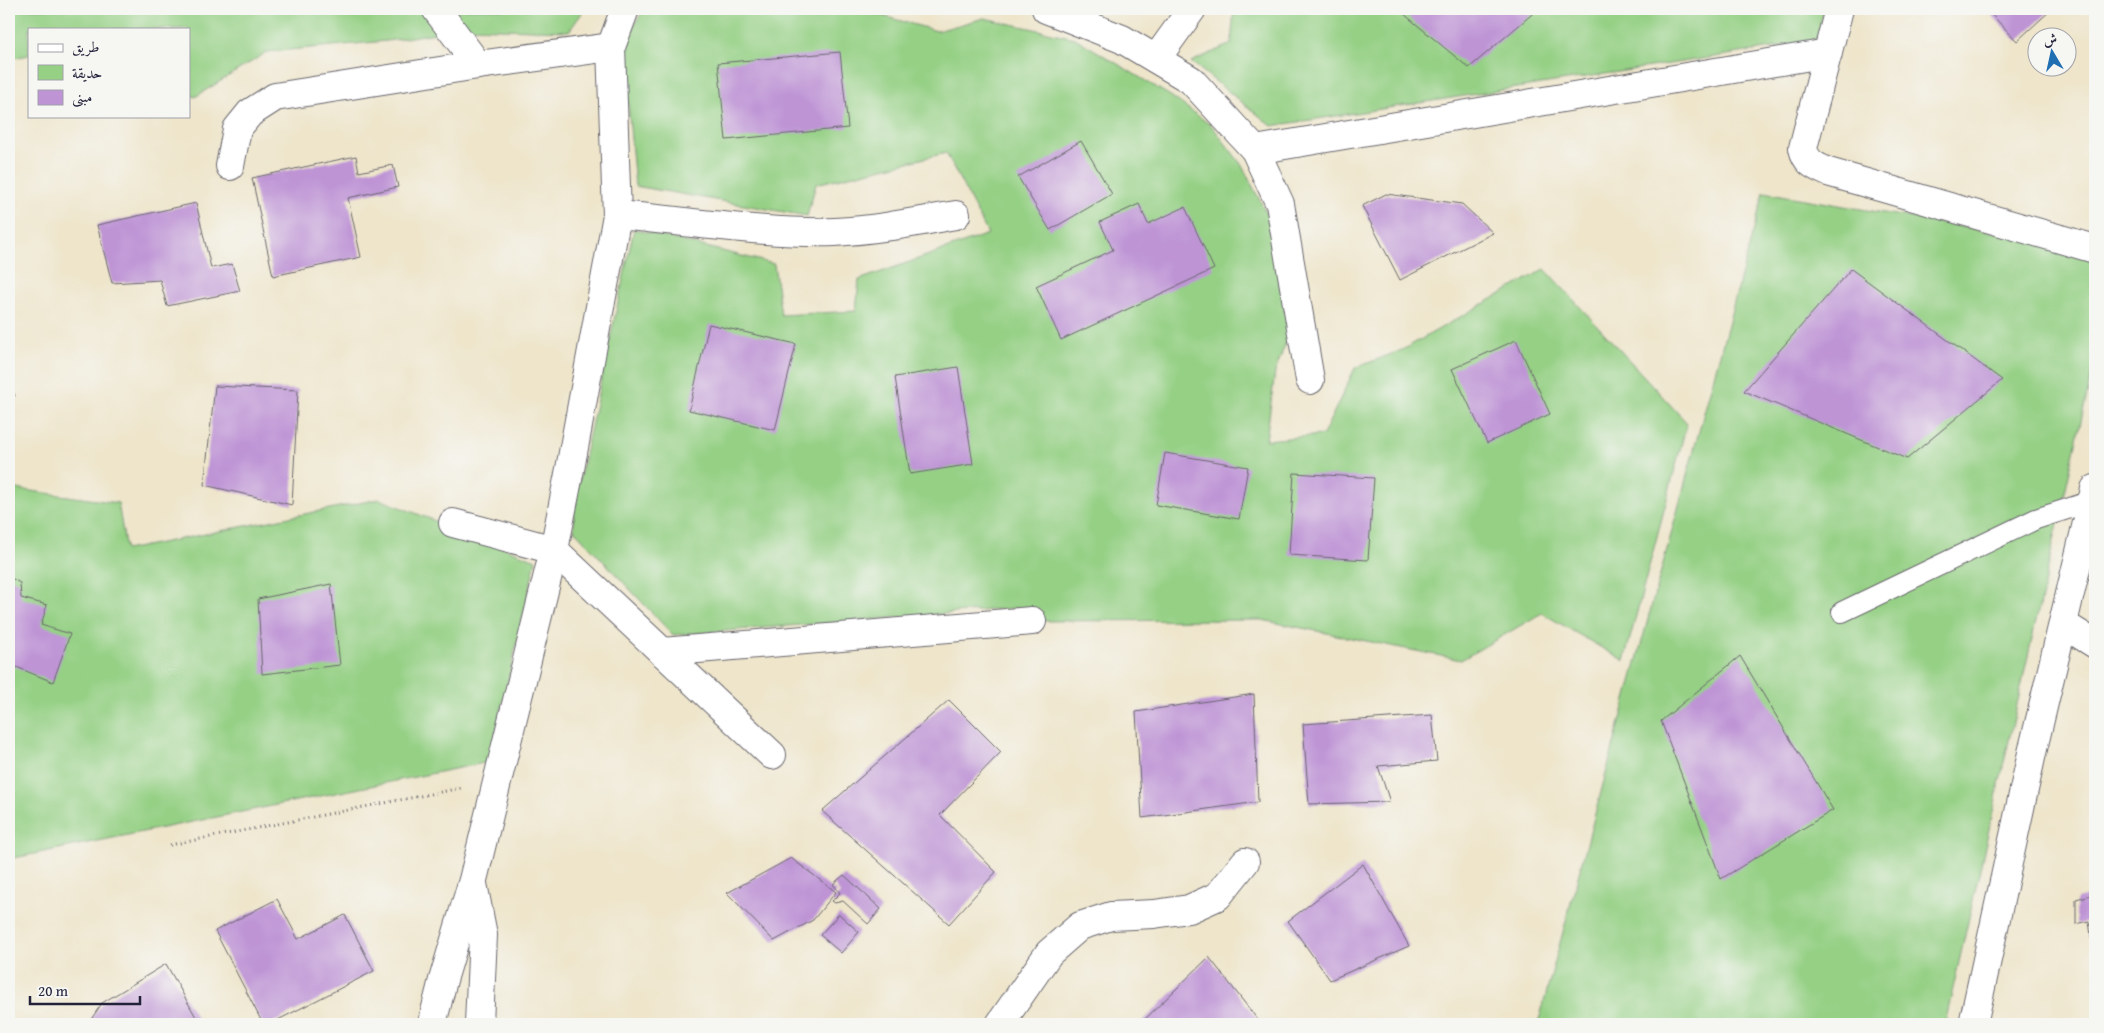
<svg xmlns="http://www.w3.org/2000/svg" width="2104" height="1033" viewBox="0 0 2104 1033" font-family="'Gentium Book Plus',Amiri,serif">
  <style>
    .green { fill: #95d085; stroke: #5c7960 }
    .building { fill: #be94d5 }
    .lines { fill: none; stroke-linecap: round; stroke-linejoin: round }
    .service-casing { stroke: #69666d; stroke-width: 22 }
    .minor-casing { stroke: #69666d; stroke-width: 30 }
    .path { stroke: #69666d; stroke-width: 3; stroke-dasharray: 1 4; stroke-linecap: butt }
    .service { stroke: #fff; stroke-width: 20 }
    .minor { stroke: #fff; stroke-width: 28 }
  </style>
  <rect width="100%" height="100%" fill="#f6f6f2"/>
  <filter id="ink" filterUnits="userSpaceOnUse"><feTurbulence type="fractalNoise" baseFrequency=".02" numOctaves="2"/><feDisplacementMap in="SourceGraphic" scale="10" xChannelSelector="R" yChannelSelector="G"/><feConvolveMatrix kernelMatrix="1 2 1 2 8 2 1 2 1" color-interpolation-filters="sRGB"/></filter>
  <filter id="wash" filterUnits="userSpaceOnUse"><feTurbulence type="fractalNoise" baseFrequency=".0096" numOctaves="4" result="noise"/><feDisplacementMap in="SourceGraphic" scale="20" xChannelSelector="R" yChannelSelector="G"/><feGaussianBlur stdDeviation="1.12" result="paint"/><feColorMatrix in="noise" values="0 0 0 0 0 0 0 0 0 0 0 0 0 0 0 0 0 1.4 0 .05"/><feComposite in="paint" operator="in"/></filter>
  <g filter="url(#wash)">
    <rect width="100%" height="100%" fill="#eee5cb"/>
    <g class="green">
      <path d="M9,9H585L569,31L466,28L387,41L267,52L195,97L189,94V29H29V55L9,59Z"/>
      <path d="M644,9H858L937,31L984,18L1075,38L1172,97L1212,126L1241,164L1267,214L1289,334L1275,372L1266,440L1323,435L1355,368L1402,350L1545,269L1687,423L1624,661L1542,613L1461,660L1262,620L1032,621L1030,607L673,635L574,530V505L634,229L774,264L781,315L856,311L859,280L988,234L946,153L816,184L807,216L635,186L623,45Z"/>
      <path d="M1234,9H1824L1817,41L1272,126L1191,62L1231,44Z"/>
      <path d="M1764,192L2095,250V359L1945,1024H1538Z"/>
      <path d="M9,488L118,503L126,550L379,499L536,560L489,762L9,859Z"/>
    </g>
    <g id="blocks">
      <g class="building">
        <path d="M1398,9H1538L1469,68Z"/>
        <path d="M1986,9H2052L2017,41Z"/>
        <path d="M840,52L848,128L726,140L718,63Z"/>
        <path d="M1081,141L1112,194L1050,230L1018,177Z"/>
        <path d="M356,156L359,172L393,165L398,187L348,198L361,257L273,276L252,178Z"/>
        <path d="M1386,194L1462,204L1493,233L1400,280L1362,206Z"/>
        <path d="M196,203L211,268L232,264L240,291L167,306L160,280L112,283L97,225Z"/>
        <path d="M1139,204L1148,224L1185,207L1214,269L1061,340L1036,286L1113,250L1100,222Z"/>
        <path d="M1851,269L2002,380L1907,459L1744,391Z"/>
        <path d="M709,324L796,344L775,430L689,410Z"/>
        <path d="M1516,340L1550,414L1487,443L1452,369Z"/>
        <path d="M958,367L973,464L910,474L895,377Z"/>
        <path d="M9,381L15,396L9,398Z"/>
        <path d="M215,386L298,390L292,505L204,485Z"/>
        <path d="M1165,453L1248,467L1239,519L1156,505Z"/>
        <path d="M1294,473L1374,478L1368,560L1289,555Z"/>
        <path d="M9,577L20,583L21,598L47,605L41,625L70,634L53,682L9,664Z"/>
        <path d="M331,584L340,665L262,674L258,599Z"/>
        <path d="M1740,656L1833,810L1721,879L1661,721Z"/>
        <path d="M1254,694L1258,802L1142,818L1136,712Z"/>
        <path d="M949,700L1001,752L940,815L996,872L949,924L822,811Z"/>
        <path d="M1432,715L1437,761L1378,766L1390,802L1309,804L1303,724Z"/>
        <path d="M791,858L836,892L813,920L774,941L727,893Z"/>
        <path d="M1363,864L1409,946L1330,980L1288,921Z"/>
        <path d="M844,875L881,909L868,924L843,901L835,903L832,901L840,893L833,884Z"/>
        <path d="M2095,894V952L2093,951L2089,921L2076,924V899Z"/>
        <path d="M277,899L298,939L345,915L374,971L270,1024H263L215,931Z"/>
        <path d="M839,914L859,932L841,953L820,935Z"/>
        <path d="M1209,957L1261,1024H1140Z"/>
        <path d="M166,964L200,1024H88L102,1003Z"/>
      </g>
    </g>
  </g>
  <g filter="url(#ink)">
    <use href="#blocks" fill-opacity="0" stroke="#69666d" stroke-width="1"/>
    <g class="lines">
      <g class="service-casing">
        <path id="service" d="M1842,612L2036,519L2092,501"/>
      </g>
      <g class="minor-casing">
        <g id="minor">
          <path d="M436,9L478,65"/>
          <path d="M1046,9L1122,39L1191,80L1255,150L1280,204L1310,380"/>
          <path d="M1839,9L1803,148C1806,163 1815,166 1828,172L2095,249"/>
          <path d="M1156,59L1192,9"/>
          <path d="M1255,150L1828,53"/>
          <path d="M230,166L237,129L250,113L275,97L478,65L611,47"/>
          <path d="M617,215C687,221 765,234 835,232C875,230 916,222 956,215"/>
          <path d="M453,523L554,550L772,755"/>
          <path d="M2063,624L2095,644"/>
          <path d="M662,652L1032,621"/>
          <path d="M473,884L483,935L479,1024"/>
          <path d="M432,1024L443,980L473,880L554,550L570,469L617,215L611,47L625,9"/>
          <path d="M1000,1024L1049,953L1080,926L1111,916L1154,914L1189,909L1218,896L1245,862"/>
          <path d="M1973,1024L2032,753L2095,489"/>
        </g>
      </g>
      <path class="path" d="M170,845L461,788"/>
      <use href="#service" class="service"/>
      <use href="#minor" class="minor"/>
    </g>
  </g>
  <rect width="2104" height="1033" fill="none" stroke="#f6f6f2" stroke-width="30"/>
  <rect x="28" y="28" width="162" height="90" fill="#f6f6f2" stroke="#a1a1a9"/>
  <rect x="38" y="44" width="25" height="8" fill="#ffffff" stroke="#a1a1a9"/>
  <text x="72" y="52" font-size="15" fill="#22223b">طريق</text>
  <rect x="38" y="65" width="25" height="15" fill="#95d085" stroke="#a1a1a9"/>
  <text x="72" y="78" font-size="15" fill="#22223b">حديقة</text>
  <rect x="38" y="90" width="25" height="15" fill="#be94d5" stroke="#a1a1a9"/>
  <text x="72" y="102" font-size="15" fill="#22223b">مبنى</text>
  <g transform="translate(2052 52) rotate(351)"><circle r="24" fill="#f6f6f2" stroke="#a1a1a9"/>
  <path d="M0-4L9 19L0 12L-9 19Z" fill="#1f6fb2"/>
  <text y="-8" font-size="14" font-weight="bold" text-anchor="middle" fill="#22223b">ش</text>
  </g>
  <path d="M30 996v8h110v-8" fill="none" stroke="#22223b" stroke-width="2.5"/>
  <text x="38" y="996" font-size="15" fill="#22223b" stroke="#f6f6f2" stroke-width="4" paint-order="stroke">20 m</text>
</svg>
